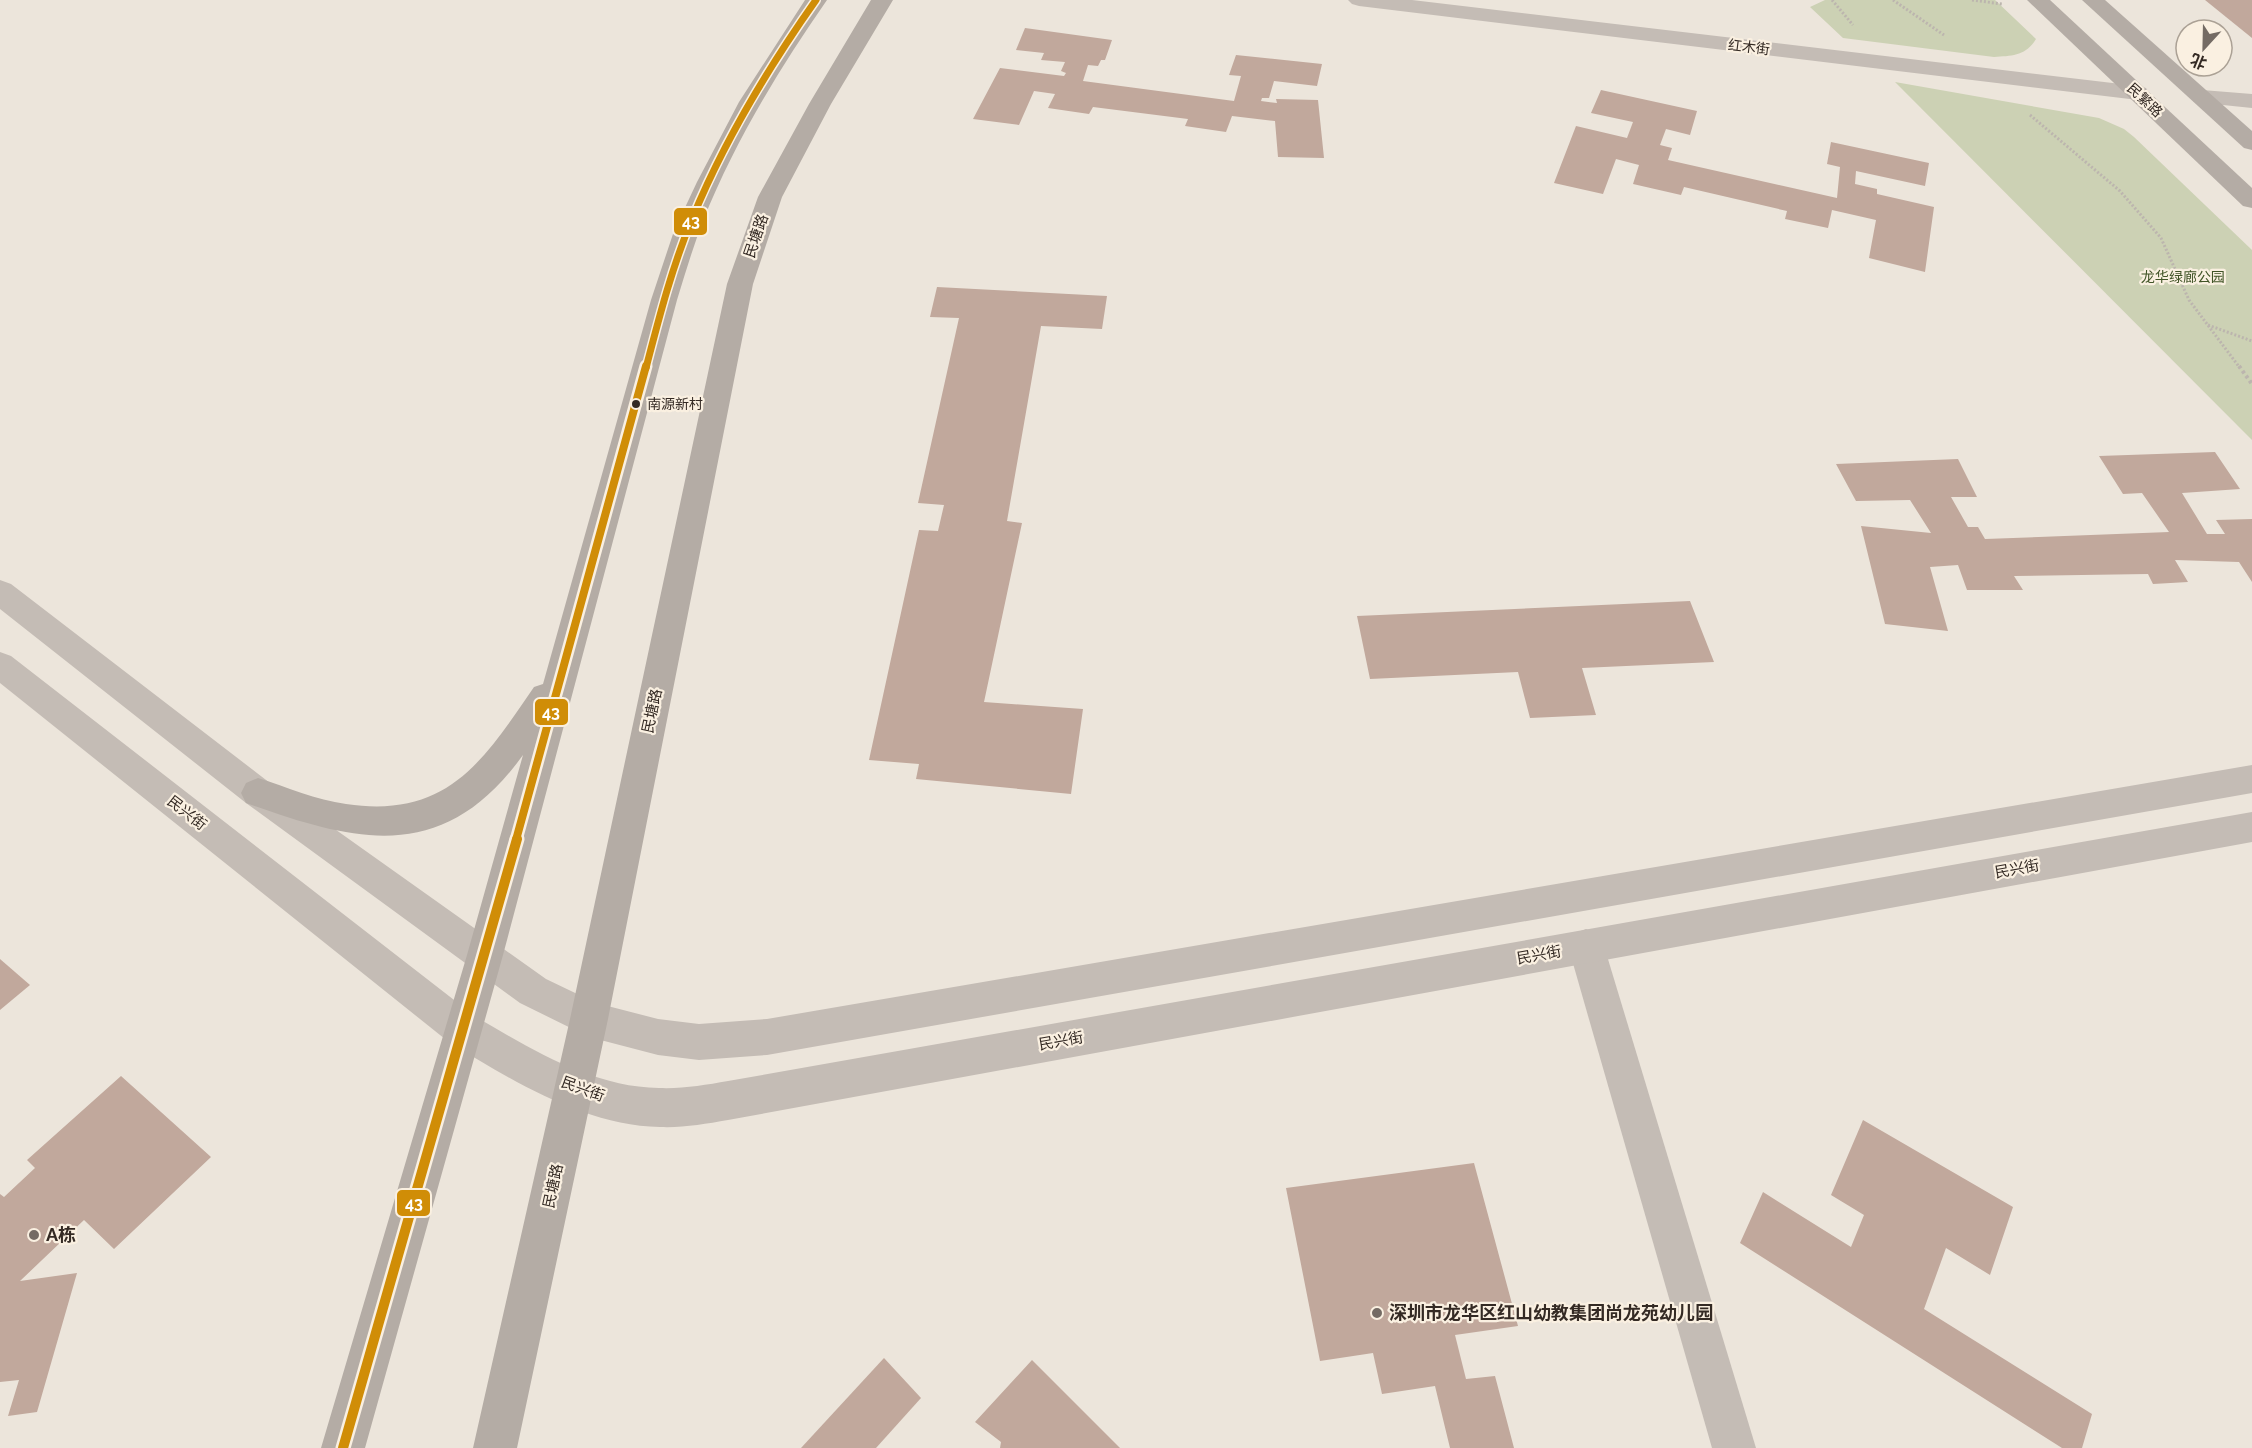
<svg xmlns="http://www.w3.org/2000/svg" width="2252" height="1448" viewBox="0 0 2252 1448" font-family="Raleway,'Noto Sans SC',sans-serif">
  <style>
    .green { fill: #ccd1b4 }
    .building { fill: #c1a89c }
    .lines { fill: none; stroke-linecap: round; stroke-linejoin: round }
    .path-far1 { stroke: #bcb5ae; stroke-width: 3; stroke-dasharray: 2 2; stroke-linecap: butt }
    .path { stroke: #bcb5ae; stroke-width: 4; stroke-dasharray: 3 3; stroke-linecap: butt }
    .minor { fill: #c4bcb5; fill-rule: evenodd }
    .tertiary { fill: #c4bcb5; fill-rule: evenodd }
    .secondary { fill: #b4aca5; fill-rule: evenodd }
    .bus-1-far2-casing { stroke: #faf0e1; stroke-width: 10 }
    .bus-1-far1-casing { stroke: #faf0e1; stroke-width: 13 }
    .bus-1-casing { stroke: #faf0e1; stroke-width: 15 }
    .bus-1-far2 { stroke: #d08d07; stroke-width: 7 }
    .bus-1-far1 { stroke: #d08d07; stroke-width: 8 }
    .bus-1 { stroke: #d08d07; stroke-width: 10 }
    .bus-dot { fill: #342a24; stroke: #faf0e1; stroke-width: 2 }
    .poi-dot { fill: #746b64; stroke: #faf0e1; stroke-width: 2 }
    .labels { text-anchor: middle; stroke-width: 4.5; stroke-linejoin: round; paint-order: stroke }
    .far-street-label { font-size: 14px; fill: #342a24; stroke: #faf0e1 }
    .far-park-label { font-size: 14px; fill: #415427; stroke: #faf0e1 }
    .bus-label { font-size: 14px; fill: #342a24; stroke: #faf0e1; text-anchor: start }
    .street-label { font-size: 15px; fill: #342a24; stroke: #faf0e1 }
    .near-poi-label { font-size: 18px; font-weight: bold; fill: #342a24; stroke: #faf0e1; text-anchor: start }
    .line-badge { stroke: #faf0e1; stroke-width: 2 }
    .badge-label { font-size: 16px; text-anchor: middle; font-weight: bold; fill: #fff }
  </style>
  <rect width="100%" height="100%" fill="#ece5db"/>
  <g class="green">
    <path d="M1825,0H1995L2036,39C2026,56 2012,56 1994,57L1843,38L1810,7Z"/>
    <path d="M1895,82L2099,118L2124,129L2134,137L2252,250V440Z"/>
  </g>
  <g class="building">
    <path d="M2205,0H2252V38Z"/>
    <path d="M1025,28L1112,40L1105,60H1101L1098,66L1088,65L1083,81L1234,101L1241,76L1229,75L1236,55L1322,64L1317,86L1274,81L1269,98H1262L1261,101L1277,103L1276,99L1318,100L1324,158L1278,157L1275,121L1232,116L1226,132L1185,126L1188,119L1093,107L1089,114L1048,108L1055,94L1034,91L1019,125L973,119L1000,68L1064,76L1066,73L1061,71L1065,62L1041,60L1044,53L1016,50Z"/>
    <path d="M1601,90L1697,111L1690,135L1666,129L1660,145L1672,148L1668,160L1837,198L1840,167L1827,164L1831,142L1929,163L1925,186L1856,171L1855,184L1877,189V194L1934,207L1925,272L1869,258L1876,220L1832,210L1828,228L1785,219L1787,211L1684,187L1681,195L1633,184L1639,165L1616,159L1603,194L1554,183L1576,126L1627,138L1633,122L1591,113Z"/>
    <path d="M937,287L1107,296L1102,329L1041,326L1007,521L1022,523L984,702L1083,709L1071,794L916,779L919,764L869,760L919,530L938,531L944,505L918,503L959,318L930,317Z"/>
    <path d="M2215,452L2240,489L2182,493L2207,534H2225L2216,520L2252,519V582L2239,562L2175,560L2188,582L2153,584L2148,574L2014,576L2023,590H1967L1958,565L1930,567L1948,631L1885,624L1861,526L1931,533L1910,500L1856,501L1836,464L1958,459L1977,497H1951L1968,527H1978L1985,539L2169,532L2142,493L2123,494L2099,456Z"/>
    <path d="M1690,601L1714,662L1582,668L1596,715L1530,718L1518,672L1370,679L1357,616Z"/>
    <path d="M0,959L30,985L0,1010Z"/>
    <path d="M121,1076L211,1157L114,1249L84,1220L20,1281L77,1273L37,1412L8,1416L19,1380L0,1382V1194L4,1197L35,1168L27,1160Z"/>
    <path d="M1863,1120L2013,1207L1990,1275L1946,1248L1924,1309L2092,1414L2082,1448H2062L1740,1243L1763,1192L1851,1247L1864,1215L1831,1195Z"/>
    <path d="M1474,1163L1518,1326L1455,1335L1466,1379L1495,1376L1514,1448H1450L1435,1386L1382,1394L1373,1353L1320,1361L1286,1188Z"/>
    <path d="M884,1358L921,1398L876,1448H801Z"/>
    <path d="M1032,1360L1120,1448H1000L1001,1442L975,1422Z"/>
  </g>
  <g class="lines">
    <g class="path-far1">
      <path d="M1832,0L1853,25"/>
      <path d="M1893,0L1944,35"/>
      <path d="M1972,0L2002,4"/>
      <path d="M2030,115L2120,191L2161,238L2189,300L2240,368"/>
      <path d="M2208,325L2252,341"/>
    </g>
    <path class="path" d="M2239,366L2252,384"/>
    <g class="minor">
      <path d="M1348,0H1412L2138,86L2146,88L2149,93L2146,98L2138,100L1359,6L1352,4Z"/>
      <path d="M2202,90L2252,94V108L2194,102L2191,97L2194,92Z"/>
      <path d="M1586,929L1599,934L1604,946L1756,1448H1712L1568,946L1573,934Z"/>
    </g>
    <g class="tertiary">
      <path d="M0,580L11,584L270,783L546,979L596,1003L658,1019L699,1024L767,1019L2252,765V793L767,1055L699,1060L658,1055L589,1037L520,1003L246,803L0,609Z"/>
      <path d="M0,652L11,656L476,1017C533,1050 592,1087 659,1088C682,1089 705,1085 728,1081L2252,812V842L728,1120C705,1124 682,1128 660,1127C584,1126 512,1080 450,1043L0,683Z"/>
    </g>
    <g class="secondary">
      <path d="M805,0H827C779,69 734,143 703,221C693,247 685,274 677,300L503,955L365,1448H321L467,955L523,755C444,865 357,843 246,803L241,793L246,783L258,778C287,787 316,800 346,804C448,819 483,761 534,687L543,684L651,300L674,231L697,182L739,102Z"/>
      <path d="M871,0H893L831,104L782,197L753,284L608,1019L517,1448H473L570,1019L727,284L758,197L809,104Z"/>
      <path d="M2027,0H2050L2252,188V208L2243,206Z"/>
      <path d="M2082,0H2105L2252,131V150L2244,148Z"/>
    </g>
    <g class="bus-1-far2-casing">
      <path id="bus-1-far2" d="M646,368C659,318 672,267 692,219C724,141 768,68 816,0"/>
    </g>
    <g class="bus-1-far1-casing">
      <path id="bus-1-far1" d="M516,840L646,366"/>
    </g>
    <g class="bus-1-casing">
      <path id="bus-1" d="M343,1448L517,839"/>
    </g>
    <use href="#bus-1-far2" class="bus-1-far2"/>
    <use href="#bus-1-far1" class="bus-1-far1"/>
    <use href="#bus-1" class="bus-1"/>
  </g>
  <circle class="bus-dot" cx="636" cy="404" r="5"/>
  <g class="poi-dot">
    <circle cx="34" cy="1235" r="6"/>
    <circle cx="1377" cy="1313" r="6"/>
  </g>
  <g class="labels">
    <g class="far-street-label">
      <text transform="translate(1749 47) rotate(7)" y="5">红木街</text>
      <text transform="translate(2145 100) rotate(43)" y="5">民繁路</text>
    </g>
    <g class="far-park-label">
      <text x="2183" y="282">龙华绿廊公园</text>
    </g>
    <g class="bus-label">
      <text x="647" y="409">南源新村</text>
    </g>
    <g class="street-label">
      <text transform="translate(756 236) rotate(-71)" y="5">民塘路</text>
      <text transform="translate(652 711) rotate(-78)" y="5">民塘路</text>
      <text transform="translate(187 813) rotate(38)" y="5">民兴街</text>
      <text transform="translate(2017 869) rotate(-10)" y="5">民兴街</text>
      <text transform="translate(1539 955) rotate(-10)" y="5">民兴街</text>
      <text transform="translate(1061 1041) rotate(-10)" y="5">民兴街</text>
      <text transform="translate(583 1089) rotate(20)" y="5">民兴街</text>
      <text transform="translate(553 1186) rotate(-78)" y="5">民塘路</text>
    </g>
    <g class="near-poi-label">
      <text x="46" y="1241">A栋</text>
      <text x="1389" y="1319">深圳市龙华区红山幼教集团尚龙苑幼儿园</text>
    </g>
  </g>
  <g class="line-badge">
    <rect x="673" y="207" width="35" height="29" rx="6" fill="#d08d07"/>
    <rect x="534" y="698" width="35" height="28" rx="6" fill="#d08d07"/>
    <rect x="396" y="1189" width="35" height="28" rx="6" fill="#d08d07"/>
  </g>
  <g class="badge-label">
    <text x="691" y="227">43</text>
    <text x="551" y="718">43</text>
    <text x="414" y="1209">43</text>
  </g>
  <g transform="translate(2204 48) rotate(202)"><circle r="28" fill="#faf0e1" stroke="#aba195" stroke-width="1.5"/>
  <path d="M0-4.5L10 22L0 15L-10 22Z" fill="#746b64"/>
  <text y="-9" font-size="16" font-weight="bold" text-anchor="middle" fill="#342a24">北</text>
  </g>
</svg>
